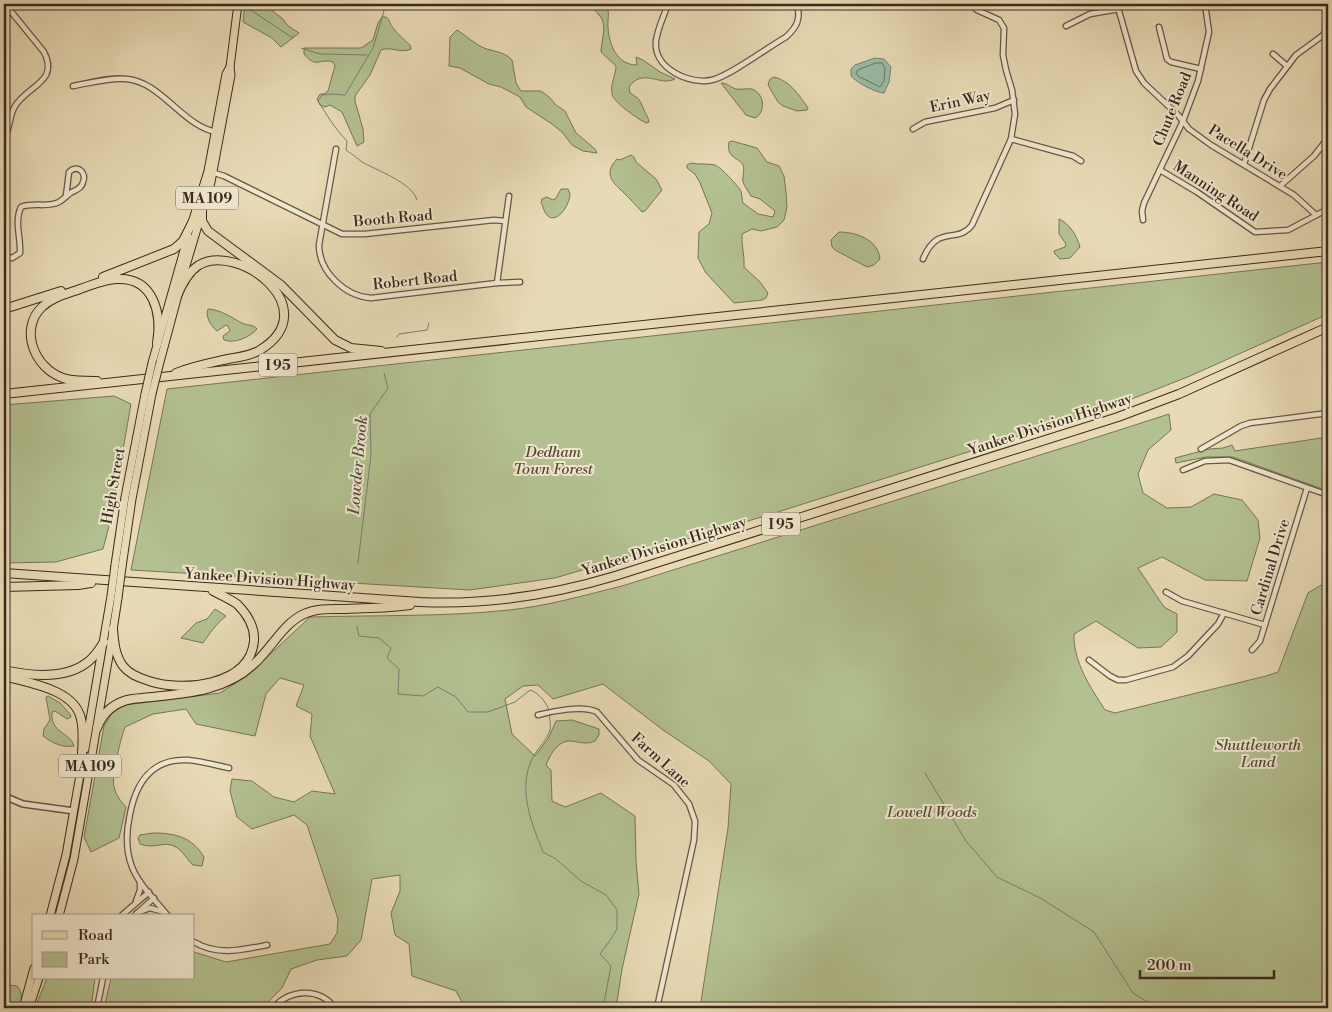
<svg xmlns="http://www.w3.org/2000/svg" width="1332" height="1012" viewBox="0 0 1332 1012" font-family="'Libre Bodoni',serif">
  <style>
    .green { fill: #b3c090; stroke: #777557 }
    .water { fill: #98bba7; stroke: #738170 }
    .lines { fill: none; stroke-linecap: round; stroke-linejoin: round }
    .shore { stroke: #6a7262; stroke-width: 1 }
    .stream { stroke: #738170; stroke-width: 1 }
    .minor-casing { stroke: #665644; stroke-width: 7 }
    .tertiary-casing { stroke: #665644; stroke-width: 8 }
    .primary-casing { stroke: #3b2a1e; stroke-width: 9 }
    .motorway-casing { stroke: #3b2a1e; stroke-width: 10 }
    .minor { stroke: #f0e7cf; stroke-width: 4.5 }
    .tertiary { stroke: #f0e7cf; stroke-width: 5 }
    .primary { stroke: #e8dab5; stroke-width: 7 }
    .motorway { stroke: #e8dab5; stroke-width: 8 }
    .primary-bridge-casing { stroke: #3b2a1e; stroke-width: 9; stroke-linecap: butt }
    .primary-bridge { stroke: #e8dab5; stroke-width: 7 }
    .labels { text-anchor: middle; stroke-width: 4; stroke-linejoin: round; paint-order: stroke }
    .shield { fill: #f0e7cf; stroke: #716353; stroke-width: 1 }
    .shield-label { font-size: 14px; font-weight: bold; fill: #3b2a1e }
    .street-label { font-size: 15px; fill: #3b2a1e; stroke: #f0e7cf }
    .park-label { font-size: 15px; font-style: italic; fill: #534835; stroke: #f0e7cf }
    .water-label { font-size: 16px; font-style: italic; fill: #524e40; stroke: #f0e7cf }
  </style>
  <rect width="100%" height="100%" fill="#e8dab5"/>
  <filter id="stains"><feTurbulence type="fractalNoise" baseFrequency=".004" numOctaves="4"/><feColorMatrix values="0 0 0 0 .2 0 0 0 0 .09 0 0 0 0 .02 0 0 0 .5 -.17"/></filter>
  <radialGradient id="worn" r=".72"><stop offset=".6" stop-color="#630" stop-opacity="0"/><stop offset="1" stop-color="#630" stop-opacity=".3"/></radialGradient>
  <g class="green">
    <path d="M245,4H264L283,19L288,26L299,33L281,47L272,38L243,22Z"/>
    <path d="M589,4H605C611,13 607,18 608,27C609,45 617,65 637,65L636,57L643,60L660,72L675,79C660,87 643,67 629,87L630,93C641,100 639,99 644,110C646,115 648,116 649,122L646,123C638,119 613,102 612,94C610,85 616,74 616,66L601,52C601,40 608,26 600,16C597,12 592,8 589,4Z"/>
    <path d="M382,17C383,17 385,17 386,17C390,19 390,25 393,28C398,34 404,40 410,45L411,49C401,54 390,46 381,50L370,75L355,96V101L363,129L364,142L357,146L342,112L330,105L325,107L320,105L317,99L320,94H324L328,91L335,66L333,62C319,58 316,69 304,54V48H361L373,40L378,23Z"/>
    <path d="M457,30C465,35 471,41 480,46C490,52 503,50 512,60L516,83L521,91H541L549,97L556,105L565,111L576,133L595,149L597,153L583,151L572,145L562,132L552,124L526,107L520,97L501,87L489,84L460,68L449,66L450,37Z"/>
    <path d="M774,77C789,80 800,96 808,108L807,110L797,111L783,106L778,102L768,85L770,79Z"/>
    <path d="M721,83C727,83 730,87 736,89C741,90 747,88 752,89C765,94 766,112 755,118L746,115Z"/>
    <path d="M732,141L757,148L767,162L779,166L784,176L786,192L787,207L784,220L777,227L761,231L752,229L742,234C741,245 745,256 744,267L760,282L768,293L766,298L762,300L734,303L706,273L698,258L699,232L709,224L712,213L700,183L695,174L687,168V165L691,163C699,165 707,163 715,165C721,167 738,186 741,191C742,195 742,200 743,203L758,214L773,217L775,211L760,199L751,196C749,192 744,186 743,182C742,177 745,170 743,165C739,157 726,159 729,142Z"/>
    <path d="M631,155L634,157L636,162L656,179L662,190L645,211L642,212C636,205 629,198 622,191C611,181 604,173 617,159L620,160Z"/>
    <path d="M561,189H568L570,194C569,210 550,231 543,207C541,200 540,206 542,199L547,197L553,200L556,198Z"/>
    <path d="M1059,219C1070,224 1077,236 1080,247L1070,258L1060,259L1055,254L1054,251L1065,247L1066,244L1059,234Z"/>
    <path d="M839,232C855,232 878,239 880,259L874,265L867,267L835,250L832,247L831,240Z"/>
    <path d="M1328,262V314L1190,376L1114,406L765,516L555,578L470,590L131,570L167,389Z"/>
    <path d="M208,309C222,310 230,317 242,323C248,326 253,324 257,329C250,337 235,344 224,340L223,336L230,331L228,326L226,325L217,331C211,326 205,317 208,309Z"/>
    <path d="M114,396L131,404L111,519L103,549L56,562L4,563V405Z"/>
    <path d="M1169,414L1171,430L1148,450L1138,474L1143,493L1167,508L1191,507L1214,494L1242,500L1258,520L1260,538L1247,581L1205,580L1162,557L1138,568L1164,607L1177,614V632L1161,647L1138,648L1096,621L1074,634C1073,662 1091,688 1105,710L1115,713L1266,676L1278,672L1308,593L1328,581V1008H700L728,828L731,784L709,761L663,730L603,684L553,699L538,685L523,686L505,699L512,734L535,756L548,739L556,721L572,720L599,729V735L595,741C586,745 581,742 571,741C558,740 550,755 546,765L551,770L552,801L565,807L601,793L635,816L636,861L639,894L622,969L616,1008H465L456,991L412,976L409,944L395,935L391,913L400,891V875L372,879L361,940L347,956L317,960L291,969L282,988L262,1008H104L111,978H194V952L226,962L330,944L337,933L338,919L307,825L294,815L252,829L237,817L230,791L232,779L252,781L274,797L294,802L312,791L335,794L310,736L312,714L296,706L304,685L280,678L266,694L255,736L196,724L186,709L153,714L125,727C121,737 111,778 114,787C116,795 121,802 126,807L119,838L91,852L84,837L104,726L112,713L125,705L220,693L247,676L310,617C376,615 443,617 509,610C548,606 585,595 622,586L1107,434Z"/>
    <path d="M1328,437V491L1233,457H1206L1176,463L1175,458L1209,449L1223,448L1232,445L1235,451Z"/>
    <path d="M215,609L226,616C216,624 210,633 203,643L181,638L196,623L207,619Z"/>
    <path d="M48,696L60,703L70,714L71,717L67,719L55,711L52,712C50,733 70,732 74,746C63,748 52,743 43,736L44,729L50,720L46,697Z"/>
    <path d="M153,833C175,833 192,837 204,857L202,866L193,865C187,860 184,852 176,847C164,840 155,850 140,844L138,838L140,835Z"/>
    <path d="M47,978H95L91,1008H35Z"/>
    <path d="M8,985L17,986C23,993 23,1002 17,1008L4,1007V994Z"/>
  </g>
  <path class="water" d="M875,58L884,59L891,67L889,82L884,93C876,93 856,82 851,76V69L855,65Z"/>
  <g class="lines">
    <path class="shore" d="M876,63H882L885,69L884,81L880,87L858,76L856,73L858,70Z"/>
    <g class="stream">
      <path d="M386,4L373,48L345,95L331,94L322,95L318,101C327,115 335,129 347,141L346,150C352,154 357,158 362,162C376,170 413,183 417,200"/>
      <path d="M243,5L293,38"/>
      <path d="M301,48L320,54L367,55"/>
      <path d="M397,337L399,334L427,330L429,323"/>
      <path d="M358,563L371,455L370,414L388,388L384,373"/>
      <path d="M357,626L359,636L379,638L391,648L387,658L399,669L398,694L423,696L438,687L456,697L468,712H488L515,702L530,690C539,693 546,702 549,710"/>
      <path d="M549,714C550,719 551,726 550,730C547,740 538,748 533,757C517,788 531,822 543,852L556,859L581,881L606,895L617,910V929L611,939L600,954L611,966L603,1008"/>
      <path d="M925,773L966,841L997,877L1042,899L1094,932L1133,993L1157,1008"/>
    </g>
    <g class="minor-casing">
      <g id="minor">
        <path d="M668,4C664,16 658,27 656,41C653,68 689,85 712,80C730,76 768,47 786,37C797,27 801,19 797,4"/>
        <path d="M1117,4L1136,71L1144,83L1178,115L1189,129L1211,145L1294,195L1316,215"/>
        <path d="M1066,26L1090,14L1119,9"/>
        <path d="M1159,27L1167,59L1171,62L1201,69"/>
        <path d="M1273,54L1287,66"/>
        <path d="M73,86C90,83 110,77 127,79C161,82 183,126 216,132"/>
        <path d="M913,129L925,122L995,108L1014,100"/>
        <path d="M4,138C10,129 9,118 14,108C25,86 60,83 44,52L5,4"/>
        <path d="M1011,139L1073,156L1081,161"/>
        <path d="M336,149L319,245C319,272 345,296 371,298L497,283L520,282"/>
        <path d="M1244,164L1264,100L1270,89L1296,55L1322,36L1328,29"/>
        <path d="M1160,170L1197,192L1255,232L1288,230L1328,209"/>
        <path d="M211,172L224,176L342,234H365L494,220L505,221"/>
        <path d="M1280,186L1314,156L1328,138"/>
        <path d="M1143,220L1142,211L1144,203L1183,121L1198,81L1209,32L1205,4"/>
        <path d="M4,256L12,258L20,253C21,237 14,222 21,207C33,202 48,208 59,202C64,199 67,195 72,192C76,190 82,188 83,182C87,172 77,164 69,172L66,196"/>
        <path d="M923,259C938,223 957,245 972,225L1011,139L1015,114L1012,90L1006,70L1003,55L1004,28L999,20L977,10L971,4"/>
        <path d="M497,283L509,196"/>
        <path d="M1201,449L1241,426L1250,423L1328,413"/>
        <path d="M1183,470L1205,461L1229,460L1328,495"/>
        <path d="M1166,592L1182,601L1265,625"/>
        <path d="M1252,650L1260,641L1307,488"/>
        <path d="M1089,660L1110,676L1118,680H1126L1173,667L1188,656L1218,624L1224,613"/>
        <path d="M538,715C553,711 583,705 597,712L638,760L674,785L689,804L695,821L694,840L657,1008"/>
        <path d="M136,901L140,890V882"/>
        <path d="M137,913L150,908L164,912"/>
        <path d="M121,916L149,892"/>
        <path d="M134,916L154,898"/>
        <path d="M168,916C156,901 139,885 132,867C125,849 126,832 130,814C136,783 152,758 188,760C201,761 215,765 229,768"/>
        <path d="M194,942C218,956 241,950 267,945"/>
        <path d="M333,1006L350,1008"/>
        <path d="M97,1008L103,978"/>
        <path d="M273,1008C290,989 319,987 335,1008"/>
      </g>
    </g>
    <g class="tertiary-casing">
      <path id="tertiary" d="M4,796L23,804L74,811"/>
    </g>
    <g class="primary-casing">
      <g id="primary">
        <path d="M191,226L208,171L226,74L230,67"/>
        <path d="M160,362L185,269L211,182L231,75L230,67L238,4"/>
        <path d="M152,363L188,236"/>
        <path d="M115,565L125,497L145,394"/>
        <path d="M122,567L132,499L152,394"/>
        <path d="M85,749L111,596"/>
        <path d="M50,916L66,855L81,769"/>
        <path d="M59,916L74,859L110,650L118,598"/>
        <path d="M23,1008L34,968"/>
        <path d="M29,1008L39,978"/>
      </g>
    </g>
    <g class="motorway-casing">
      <g id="motorway">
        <path d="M202,213V221L208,231L281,285L335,340L351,348L381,351"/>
        <path d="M103,277L174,249L183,241L193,221"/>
        <path d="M4,309L61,291"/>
        <path d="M176,373C193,366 210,363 228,359C239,357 251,356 260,350C326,310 240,242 199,265C188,272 182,284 177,296"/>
        <path d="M97,381C86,380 73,382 63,378C34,368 19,329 42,307C52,297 67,294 80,289C92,285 105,279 117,279C154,277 162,314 157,343"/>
        <path d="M4,394L1328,251"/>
        <path d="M4,573L420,602C486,605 552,595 615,576L1118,417L1179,394L1328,327"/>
        <path d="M4,587L78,585L91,583"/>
        <path d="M113,629C114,642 115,655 123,666C129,674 139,678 149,681C182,692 250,686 254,641C255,626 247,614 237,604C230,599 221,595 213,591"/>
        <path d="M4,670C30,676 68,680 90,660C96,655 100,648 104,642"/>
        <path d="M4,676C28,683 75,689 81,719C85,736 81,756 81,773"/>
        <path d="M97,728C103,712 115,702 132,699C175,694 223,695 256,662C272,647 284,623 304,614C317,608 332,609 346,609C367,608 389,608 410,605"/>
      </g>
    </g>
    <use href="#minor" class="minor"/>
    <use href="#tertiary" class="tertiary"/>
    <use href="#primary" class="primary"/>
    <use href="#motorway" class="motorway"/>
    <g class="primary-bridge-casing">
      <g id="primary-bridge">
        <path d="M145,394L152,363"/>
        <path d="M152,394L160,362"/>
        <path d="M111,596L115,565"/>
        <path d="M118,598L122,567"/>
      </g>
    </g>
    <use href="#primary-bridge" class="primary-bridge"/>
  </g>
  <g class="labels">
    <g class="shield">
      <rect x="176" y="186.5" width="62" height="23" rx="4"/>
      <rect x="259" y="353.5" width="38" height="23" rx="4"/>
      <rect x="762" y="512.5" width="38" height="23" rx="4"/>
      <rect x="59" y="754.5" width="62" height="23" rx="4"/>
    </g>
    <g class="shield-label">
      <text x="207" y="203">MA 109</text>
      <text x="278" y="370">I 95</text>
      <text x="781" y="529">I 95</text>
      <text x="90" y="771">MA 109</text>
    </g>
    <g class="street-label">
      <text transform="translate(960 101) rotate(-12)" y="5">Erin Way</text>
      <text transform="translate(1172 109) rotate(-68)" y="5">Chute Road</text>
      <text transform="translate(1248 152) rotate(32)" y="5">Pacella Drive</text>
      <text transform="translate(1216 191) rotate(33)" y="5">Manning Road</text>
      <text transform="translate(393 218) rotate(-5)" y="5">Booth Road</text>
      <text transform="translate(415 280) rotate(-6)" y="5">Robert Road</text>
      <text transform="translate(1050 424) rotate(-18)" y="5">Yankee Division Highway</text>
      <text transform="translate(113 486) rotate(-80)" y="5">High Street</text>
      <text transform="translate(664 546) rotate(-17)" y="5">Yankee Division Highway</text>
      <text transform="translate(1270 567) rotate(-73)" y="5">Cardinal Drive</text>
      <text transform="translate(270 579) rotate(4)" y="5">Yankee Division Highway</text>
      <text transform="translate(661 760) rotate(42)" y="5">Farm Lane</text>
    </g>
    <g class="park-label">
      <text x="553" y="457">Dedham<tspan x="553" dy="17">Town Forest</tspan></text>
      <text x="1258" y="750">Shuttleworth<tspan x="1258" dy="17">Land</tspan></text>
      <text x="932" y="817">Lowell Woods</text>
    </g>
    <g class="water-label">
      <text transform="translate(357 465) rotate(-85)" y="6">Lowder Brook</text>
    </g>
  </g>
  <rect width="1332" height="1012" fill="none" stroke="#e8dab5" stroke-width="20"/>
  <rect x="5" y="5" width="1322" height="1002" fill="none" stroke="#3b2a1e" stroke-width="2.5"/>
  <rect x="10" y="10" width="1312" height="992" fill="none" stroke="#3b2a1e"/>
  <rect x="32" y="914" width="162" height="65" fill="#f0e7cf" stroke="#a89b88"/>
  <rect x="42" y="931" width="25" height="8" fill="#e8dab5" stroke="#a89b88"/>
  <text x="78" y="940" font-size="15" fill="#3b2a1e">Road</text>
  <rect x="42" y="952" width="25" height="15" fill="#b3c090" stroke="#a89b88"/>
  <text x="78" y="964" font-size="15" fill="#3b2a1e">Park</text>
  <path d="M1140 970v8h134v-8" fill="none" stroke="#3b2a1e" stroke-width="2.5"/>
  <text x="1147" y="970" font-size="15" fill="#3b2a1e" stroke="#f0e7cf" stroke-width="4" paint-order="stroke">200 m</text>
  <rect width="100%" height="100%" filter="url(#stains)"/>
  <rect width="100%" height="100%" fill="url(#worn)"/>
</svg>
